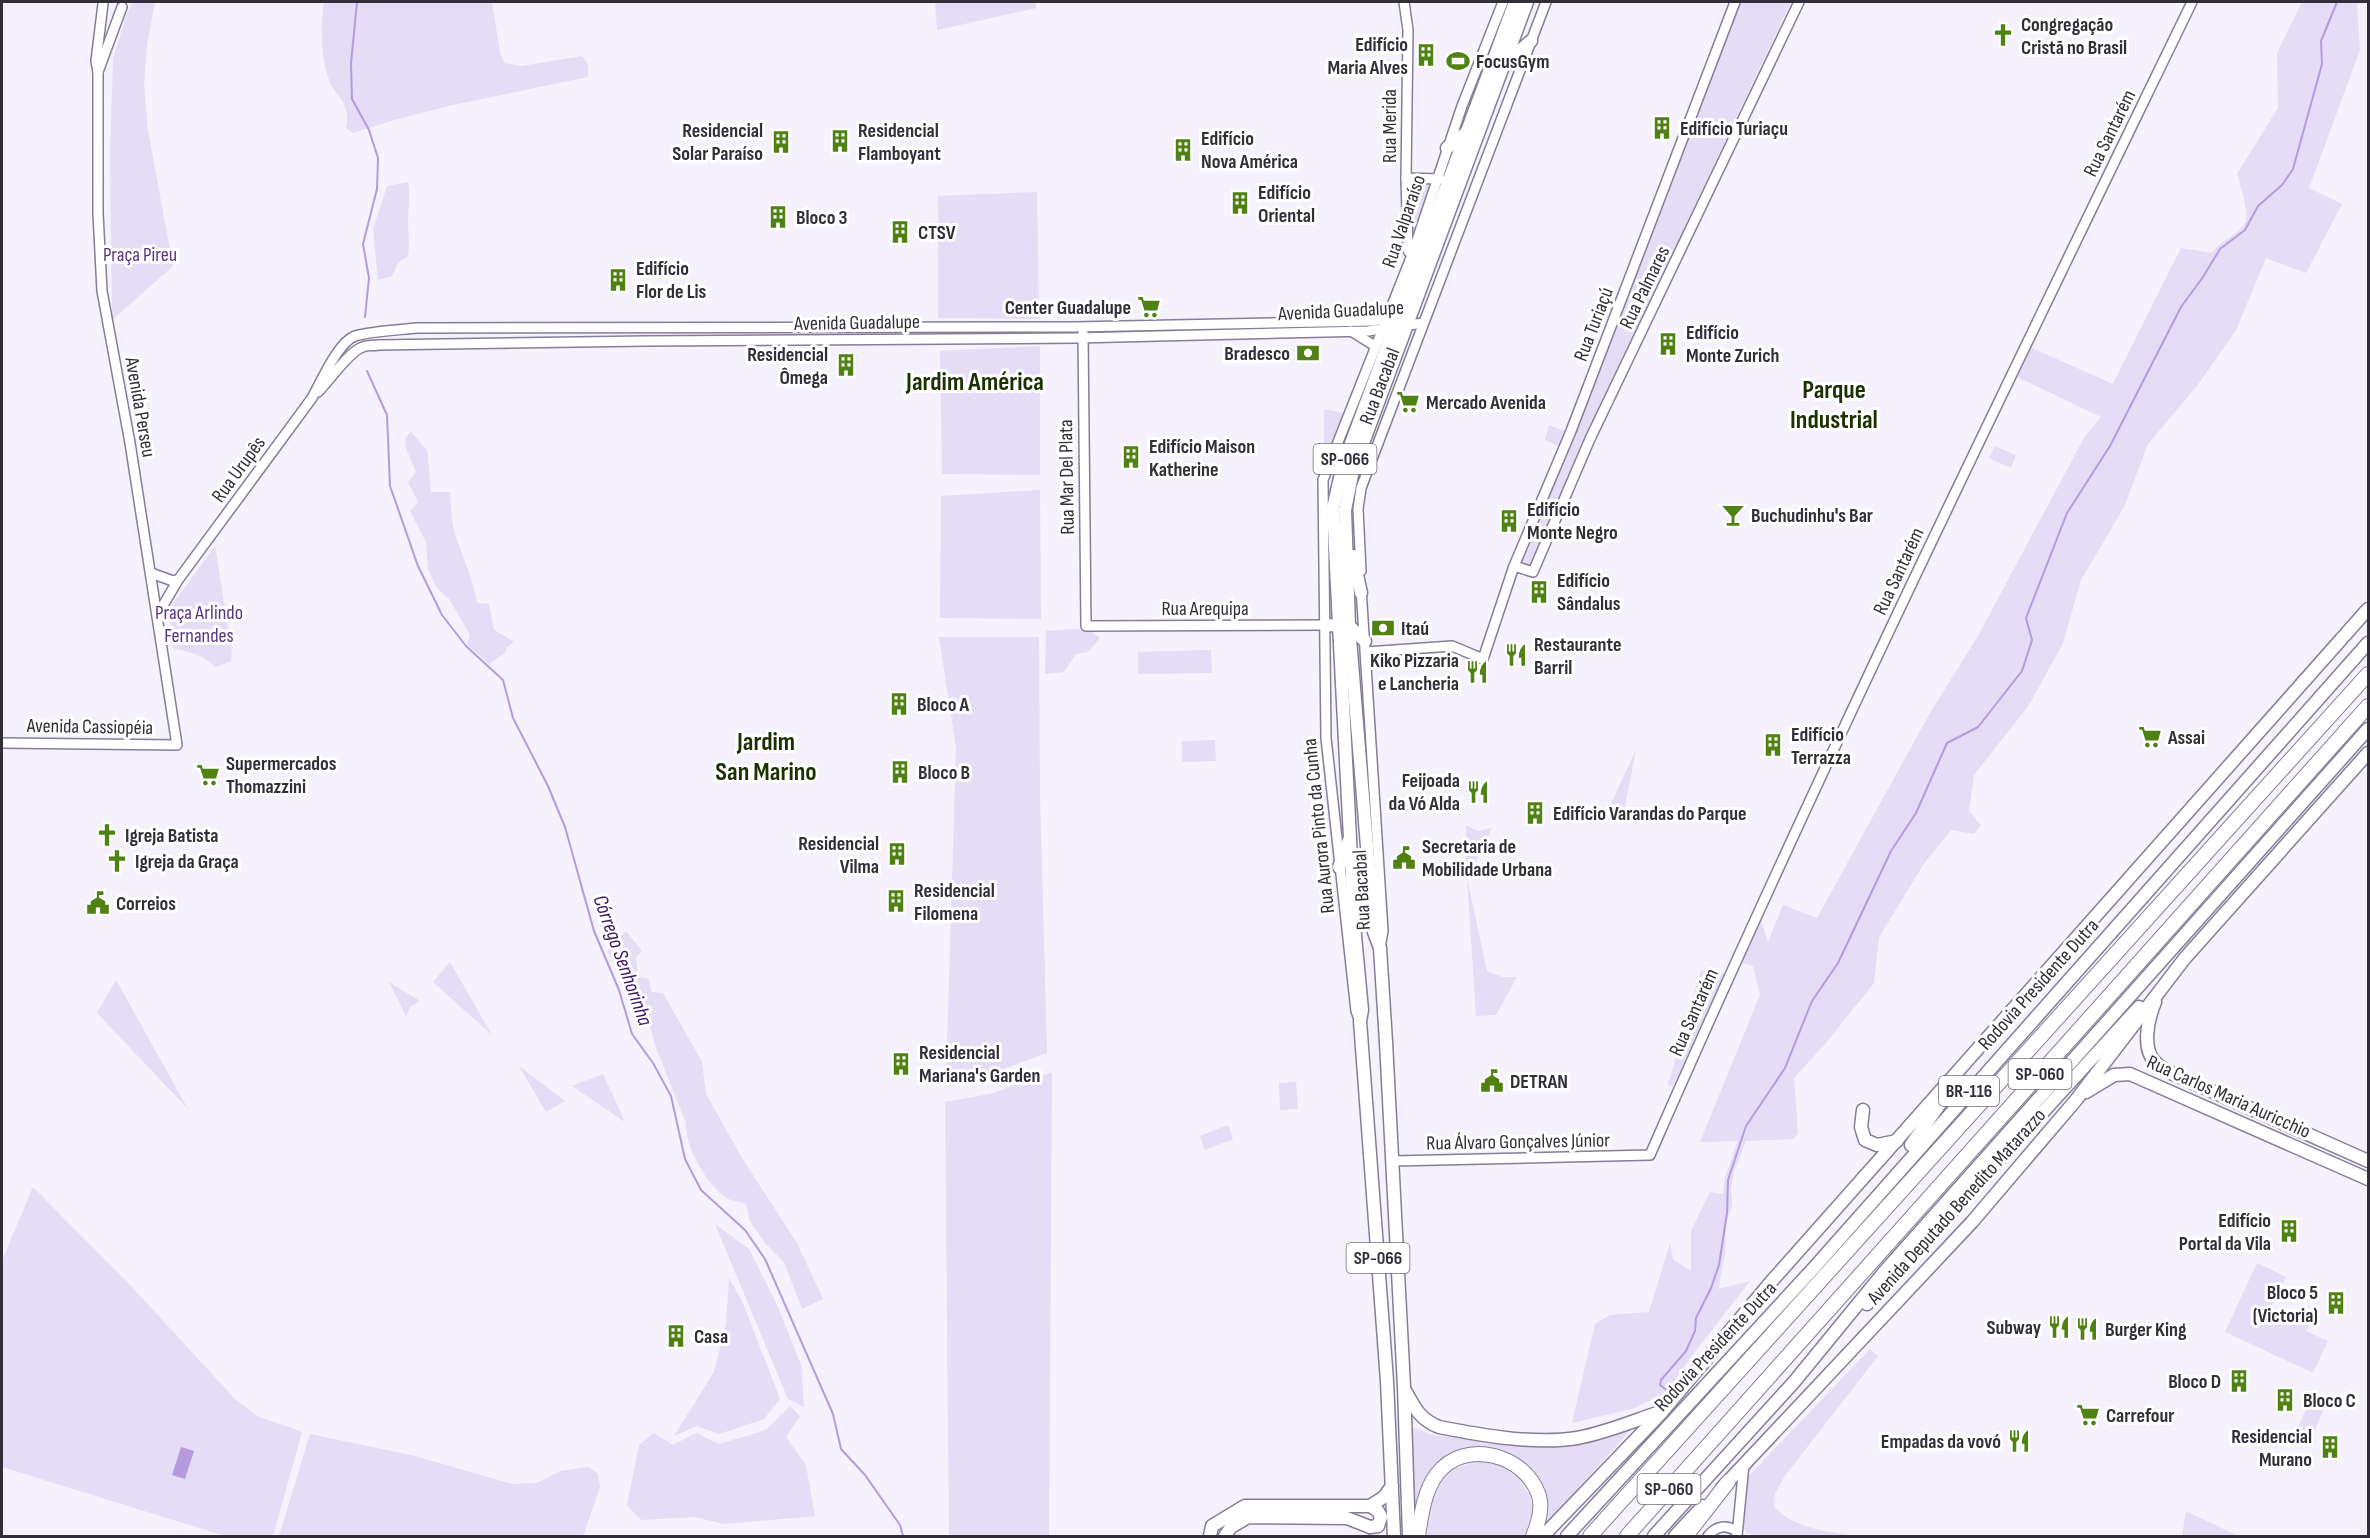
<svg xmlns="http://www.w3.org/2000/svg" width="2370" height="1538" viewBox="0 0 2370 1538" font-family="'Sofia Sans Condensed',sans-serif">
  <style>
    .green { fill: #e5dcf6 }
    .water { fill: #b59bdd }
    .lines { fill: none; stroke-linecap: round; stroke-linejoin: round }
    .stream { stroke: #b59bdd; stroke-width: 2 }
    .minor-casing { stroke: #877d98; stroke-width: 12 }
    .major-casing { stroke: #877d98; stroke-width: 15 }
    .highway-casing { stroke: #877d98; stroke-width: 16 }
    .minor { stroke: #fff; stroke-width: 9 }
    .major { stroke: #fff; stroke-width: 12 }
    .highway { stroke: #fff; stroke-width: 14 }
    .labels { text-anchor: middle; stroke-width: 6; stroke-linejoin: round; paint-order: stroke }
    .shield { fill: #fff; stroke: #706d75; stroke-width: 1.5 }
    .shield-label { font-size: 18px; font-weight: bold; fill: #332f3a }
    .poi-label { font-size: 20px; font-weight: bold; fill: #332f3a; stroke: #fff; text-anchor: start }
    .street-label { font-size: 20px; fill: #332f3a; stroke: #fff }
    .park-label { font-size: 20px; fill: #573481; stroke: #fff }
    .water-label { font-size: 21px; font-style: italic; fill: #3c1561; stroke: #fff }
    .district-label { font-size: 26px; font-weight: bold; fill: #1a3100; stroke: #fff }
  </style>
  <rect width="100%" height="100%" fill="#f5f1fd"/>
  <g class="green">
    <path d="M133,2H155L147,44L144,85L148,131L173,266L112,320L110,156L113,58L127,14Z"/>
    <path d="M324,2H492L500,53L505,63L522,66L582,56L588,64V77L453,105L394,120L353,133L346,128C352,102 335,98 328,77C321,54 320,25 324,2Z"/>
    <path d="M935,2H1036V8L937,30Z"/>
    <path d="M1739,2H1791C1702,190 1612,378 1532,570L1518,564L1601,366Z"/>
    <path d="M2302,2H2360L2357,5L2360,50L2309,188L2342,204L2306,273L2266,258L2236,330L2197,386L2148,444L2124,507L2081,580L2063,643L2029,705L1974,775L1969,811L1981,825L1974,834L1951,830L1925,862L1879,937L1874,983L1825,1044L1794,1078L1798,1133L1794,1139L1746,1141L1734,1172L1731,1188L1732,1206L1726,1223L1725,1253L1718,1289L1750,1281L1688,1361L1667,1392L1635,1408L1572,1423L1595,1324L1610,1315L1649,1312L1670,1243L1673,1259L1691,1271V1231L1710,1192L1723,1194L1725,1177L1738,1141L1700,1142L1760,995L1753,966L1740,962L1760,917L1768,942L1783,905L1817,918L1930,713L1978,636L2085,436L2101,417L2013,375L2030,347L2113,384L2181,248L2212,253C2221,240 2236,236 2244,225C2251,216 2240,185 2237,174L2278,108L2277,53Z"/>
    <path d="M408,182C411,197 408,206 408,221C408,234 410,242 408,256L398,263L392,276L378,280L373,229L387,186Z"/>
    <path d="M1412,182L1433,183L1414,238Z"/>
    <path d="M1037,192L1039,319L938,318V196Z"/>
    <path d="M1040,346V475L942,474L940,351Z"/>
    <path d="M1324,409L1344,413L1324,466Z"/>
    <path d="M1549,425L1567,432L1561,447L1545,440Z"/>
    <path d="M411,432L427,450L431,492H450C451,505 451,518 454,530C461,555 473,577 477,603L489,604L494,630L514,642L508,646L505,653L489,664L467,644L470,635L450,600L437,588L428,569L426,542L410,511L418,502L408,482L416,472L406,448L405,438Z"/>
    <path d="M1995,446L2016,455L2011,468L1989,458Z"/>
    <path d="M1040,490L1041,619L940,618L941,496Z"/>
    <path d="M215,546L232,653L231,661L216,667C203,655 190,651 173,649L169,609Z"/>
    <path d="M1087,628L1100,638L1088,652L1076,654L1064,672L1045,674L1046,631Z"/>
    <path d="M939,637H1039L1040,796L1047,1053L995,1072L946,1081L956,747Z"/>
    <path d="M1211,650L1212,673L1138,674V652Z"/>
    <path d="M1215,740L1216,761L1182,762V741Z"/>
    <path d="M1636,750L1624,811L1618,806H1610Z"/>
    <path d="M1466,825L1478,831L1492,828L1472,869L1466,861Z"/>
    <path d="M1467,878L1487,971L1502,977H1517L1496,1015L1476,1016Z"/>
    <path d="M626,931L642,951L636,957L638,976L649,979L651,992L663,993L702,1062L706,1094L742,1158L798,1245L823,1299L802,1309L784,1262L765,1243L750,1221L746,1204C741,1202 733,1201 728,1199C708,1187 684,1146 686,1123L655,1045L650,1026L630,995L634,985L624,981L607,951Z"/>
    <path d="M450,962L492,1035L433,982Z"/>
    <path d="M1701,970L1725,973L1673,1086L1668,1085Z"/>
    <path d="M116,980L188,1109L97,1013Z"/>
    <path d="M389,982L420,1001L411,1006L406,1016Z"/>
    <path d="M519,1066L565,1101L546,1112Z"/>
    <path d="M1052,1072L1049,1536H949L945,1102L990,1094Z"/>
    <path d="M603,1074L625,1122L572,1086Z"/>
    <path d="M1296,1082L1298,1109L1280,1110L1279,1083Z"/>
    <path d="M1228,1125L1233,1139L1205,1150L1200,1136Z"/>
    <path d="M33,1187L131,1286L235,1399L257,1416L302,1432L273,1536H225L2,1467V1261Z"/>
    <path d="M715,1224L749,1249L778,1307L801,1365L804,1407L788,1399Z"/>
    <path d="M2257,1263L2286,1277L2271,1307L2309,1325L2306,1331L2328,1341L2313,1373L2225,1332Z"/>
    <path d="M729,1278L742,1301L780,1399L764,1419L719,1434L697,1426L674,1436L714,1372L726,1324Z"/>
    <path d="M1870,1349L1878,1356L1784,1477L1775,1494L1774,1506C1791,1528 1826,1531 1853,1536H1758L1747,1533L1742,1525L1746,1479Z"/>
    <path d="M2310,1400L2325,1406L2309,1445L2293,1439Z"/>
    <path d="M790,1406L800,1416L786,1437L806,1465L815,1516L724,1524L694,1517L641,1520L627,1505L639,1445L654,1433L673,1445L696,1433L719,1444L766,1430Z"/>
    <path d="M1637,1423L1541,1530C1541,1518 1544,1504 1542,1493C1542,1489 1538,1484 1536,1480C1520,1452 1479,1436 1448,1455C1428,1467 1420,1493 1415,1514L1411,1427L1436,1436L1561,1444Z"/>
    <path d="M310,1434L415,1456L512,1484L537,1483L560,1471L589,1467L598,1474L600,1487L583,1536H279Z"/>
    <path d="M1477,1461L1497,1463L1516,1476L1529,1494L1533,1510L1525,1536H1427C1429,1514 1430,1480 1455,1469C1462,1466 1470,1464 1477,1461Z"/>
    <path d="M2186,1511L2238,1536H2182Z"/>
  </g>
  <path class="water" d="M181,1447L194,1451L185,1479L172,1475Z"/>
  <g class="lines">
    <g class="stream">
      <path d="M357,2L351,63L352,99L369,130L378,158L377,189L363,244L369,278L365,317"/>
      <path d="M367,371L387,415L390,486L418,566L442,615L466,646L503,680L513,718L548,786L565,827L594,931L619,990L632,1034L653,1063L671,1096L685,1159L701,1190L745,1230L765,1259L833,1414L841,1449L865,1475L900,1525L903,1536"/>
      <path d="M1667,1390L1660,1385L1661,1380L1686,1351L1695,1331L1696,1318L1711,1288L1719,1265L1727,1213L1728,1180L1746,1126L1785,1068L1812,1001L1838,963L1891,851L1916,813L1947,743L1978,727L2022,671L2032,640L2026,618L2067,513L2110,446L2181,307L2203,277L2220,249L2245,230L2258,206L2282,185L2293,169L2322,64L2321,41L2337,2"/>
    </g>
    <g class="minor-casing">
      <g id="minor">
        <path d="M1404,2L1408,30L1406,178L1408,251L1412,255"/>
        <path d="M98,72L122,7"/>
        <path d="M1406,178L1440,179"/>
        <path d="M1351,331L1375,346"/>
        <path d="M1083,333L1086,626L1325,625"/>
        <path d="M318,392C330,380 350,350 363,347C367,345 373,346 378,345L646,341L1076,338L1368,331L1423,323"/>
        <path d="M1514,566L1533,572L1590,439L1799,2"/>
        <path d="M1361,571L1358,509L1361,488L1546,2"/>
        <path d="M151,573L173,581L178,580"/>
        <path d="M1361,588L1383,931L1380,948"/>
        <path d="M158,614L178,580L312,398C321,382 338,342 355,336C372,331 398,330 417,328L1075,327L1373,321L1387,318"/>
        <path d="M1366,652L1452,646L1483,659L1514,566L1571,431L1735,2"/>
        <path d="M2,743L177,745L130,443L102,291L98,213V72L96,61L103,4"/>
        <path d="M1359,1019L1356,1011L1326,738L1323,480L1412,255L1462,106L1503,2"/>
        <path d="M1393,1161L1650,1155C1820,766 2007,384 2192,2"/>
        <path d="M1708,1536C1716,1526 1727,1524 1737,1532"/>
        <path d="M1737,1536L1744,1464"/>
      </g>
    </g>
    <g class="major-casing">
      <g id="major">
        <path d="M1508,64L1517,53L1531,41"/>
        <path d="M1447,148L1466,133"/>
        <path d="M1353,556L1361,593"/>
        <path d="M1325,625L1349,626L1365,641"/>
        <path d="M1339,867L1349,840"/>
        <path d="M2155,1002C2148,1019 2141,1049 2156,1063C2161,1068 2168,1071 2173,1074L2368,1161"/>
        <path d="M2086,1092L2114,1075L2130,1074L2368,1179"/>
        <path d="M1863,1110L1861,1127L1865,1140L1877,1145L1897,1141"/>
        <path d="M1911,1145L1944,1098"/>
        <path d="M1867,1304L2139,1007"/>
        <path d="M1406,1392C1415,1409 1421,1420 1439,1427C1480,1435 1535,1445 1577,1438C1605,1433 1633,1421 1660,1412"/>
        <path d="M1722,1488L1972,1222L2076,1100L2185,958L2368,753"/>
        <path d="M1370,1527L1378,1526L1381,1517L1378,1511L1370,1506"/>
        <path d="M1210,1536L1212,1526L1245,1506H1370L1384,1497L1392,1486"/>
        <path d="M1225,1536L1231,1527L1248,1517L1347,1518L1370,1527"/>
        <path d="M1394,1536L1387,1381L1360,1021L1362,1010L1355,936L1333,508L1343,465L1515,2"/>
        <path d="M1409,1536L1404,1387L1386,1042L1380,948L1374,932L1349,626L1345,510L1353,470L1527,2"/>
        <path d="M1543,1536L1662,1412L1770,1283L2368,609"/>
        <path d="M1567,1536L1812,1270L2368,643"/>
        <path d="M1654,1536L1794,1382L1885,1271L2368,729"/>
        <path d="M1675,1536L1703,1506"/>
      </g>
    </g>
    <g class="highway-casing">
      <g id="highway">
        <path d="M1418,1536C1421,1516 1424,1491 1437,1474C1464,1438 1526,1454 1539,1496C1543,1509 1538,1524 1533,1536"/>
        <path d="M1590,1536L2368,674"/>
        <path d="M1627,1536L2368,706"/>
        <path d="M1686,1536L1728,1482"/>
      </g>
    </g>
    <use href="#minor" class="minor"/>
    <use href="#major" class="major"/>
    <use href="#highway" class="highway"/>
  </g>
  <defs>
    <g id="church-bare" transform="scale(1.8)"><path d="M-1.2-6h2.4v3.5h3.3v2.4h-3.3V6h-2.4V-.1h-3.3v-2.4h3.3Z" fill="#508113" stroke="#fff" stroke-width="2.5" paint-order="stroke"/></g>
    <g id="building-bare" transform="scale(1.8)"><path d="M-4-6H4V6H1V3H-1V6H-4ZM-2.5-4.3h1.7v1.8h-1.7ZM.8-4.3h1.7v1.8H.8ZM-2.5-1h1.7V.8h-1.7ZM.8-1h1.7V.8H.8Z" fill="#508113" stroke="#fff" stroke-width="2.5" paint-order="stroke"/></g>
    <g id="stadium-bare" transform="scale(1.8)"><path d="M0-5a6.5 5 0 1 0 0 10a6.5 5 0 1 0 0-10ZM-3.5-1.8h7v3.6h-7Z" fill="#508113" stroke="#fff" stroke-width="2.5" paint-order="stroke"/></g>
    <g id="supermarket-bare" transform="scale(1.8)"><path d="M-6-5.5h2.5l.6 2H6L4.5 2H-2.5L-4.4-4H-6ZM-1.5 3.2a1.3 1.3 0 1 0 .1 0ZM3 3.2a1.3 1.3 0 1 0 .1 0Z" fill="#508113" stroke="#fff" stroke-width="2.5" paint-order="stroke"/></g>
    <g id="bank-bare" transform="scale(1.8)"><path d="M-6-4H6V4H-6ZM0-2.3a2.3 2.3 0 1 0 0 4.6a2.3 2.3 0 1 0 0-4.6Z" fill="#508113" stroke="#fff" stroke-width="2.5" paint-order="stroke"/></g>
    <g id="bar-bare" transform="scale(1.8)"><path d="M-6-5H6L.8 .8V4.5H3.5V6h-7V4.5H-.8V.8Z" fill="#508113" stroke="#fff" stroke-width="2.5" paint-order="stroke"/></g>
    <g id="restaurant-bare" transform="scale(1.8)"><path d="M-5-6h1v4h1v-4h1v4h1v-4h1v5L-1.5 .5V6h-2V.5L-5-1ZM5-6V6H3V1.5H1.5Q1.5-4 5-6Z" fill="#508113" stroke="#fff" stroke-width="2.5" paint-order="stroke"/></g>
    <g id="civic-bare" transform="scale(1.8)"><path d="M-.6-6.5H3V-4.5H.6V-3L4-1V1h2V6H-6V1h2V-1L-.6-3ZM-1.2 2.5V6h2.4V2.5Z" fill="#508113" stroke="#fff" stroke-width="2.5" paint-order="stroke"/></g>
  </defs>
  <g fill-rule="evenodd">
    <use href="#church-bare" x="2003" y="35"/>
    <use href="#building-bare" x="1426" y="55"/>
    <use href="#stadium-bare" x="1458" y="61"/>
    <use href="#building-bare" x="1662" y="128"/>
    <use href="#building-bare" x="840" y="141"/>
    <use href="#building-bare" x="781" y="142"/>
    <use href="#building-bare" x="1183" y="150"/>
    <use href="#building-bare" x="1240" y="203"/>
    <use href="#building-bare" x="778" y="217"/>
    <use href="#building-bare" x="900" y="232"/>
    <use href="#building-bare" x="618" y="280"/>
    <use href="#supermarket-bare" x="1149" y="307"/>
    <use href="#building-bare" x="1668" y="344"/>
    <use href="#bank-bare" x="1308" y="353"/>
    <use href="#building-bare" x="846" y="365"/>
    <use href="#supermarket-bare" x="1408" y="402"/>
    <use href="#building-bare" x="1131" y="457"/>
    <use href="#bar-bare" x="1733" y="515"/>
    <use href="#building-bare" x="1509" y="521"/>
    <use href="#building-bare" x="1539" y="592"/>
    <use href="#bank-bare" x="1383" y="628"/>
    <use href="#restaurant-bare" x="1516" y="655"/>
    <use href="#restaurant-bare" x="1477" y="672"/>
    <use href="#building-bare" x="899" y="704"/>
    <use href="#supermarket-bare" x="2150" y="737"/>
    <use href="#building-bare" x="1773" y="745"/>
    <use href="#building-bare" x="900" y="772"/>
    <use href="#supermarket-bare" x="208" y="775"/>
    <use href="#restaurant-bare" x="1478" y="792"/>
    <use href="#building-bare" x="1535" y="813"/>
    <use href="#church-bare" x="107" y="835"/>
    <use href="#building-bare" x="897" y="854"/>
    <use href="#civic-bare" x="1404" y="858"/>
    <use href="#church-bare" x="117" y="861"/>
    <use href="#building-bare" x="896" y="901"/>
    <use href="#civic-bare" x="98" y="903"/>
    <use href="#building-bare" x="901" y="1064"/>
    <use href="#civic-bare" x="1492" y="1081"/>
    <use href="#building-bare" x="2289" y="1231"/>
    <use href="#building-bare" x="2336" y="1303"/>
    <use href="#restaurant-bare" x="2059" y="1327"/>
    <use href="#restaurant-bare" x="2087" y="1329"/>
    <use href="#building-bare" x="676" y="1336"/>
    <use href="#building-bare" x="2239" y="1381"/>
    <use href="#building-bare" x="2285" y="1400"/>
    <use href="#supermarket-bare" x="2088" y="1415"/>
    <use href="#restaurant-bare" x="2019" y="1441"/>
    <use href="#building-bare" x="2330" y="1447"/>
  </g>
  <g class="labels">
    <g class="shield">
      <rect x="1313.5" y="444" width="63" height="30" rx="4.5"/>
      <rect x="2008.5" y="1059" width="63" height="30" rx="4.5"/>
      <rect x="1939" y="1076" width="60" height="30" rx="4.5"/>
      <rect x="1346.5" y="1243" width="63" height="30" rx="4.5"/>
      <rect x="1637.5" y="1474" width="63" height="30" rx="4.5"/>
    </g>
    <g class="shield-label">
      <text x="1345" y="465">SP-066</text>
      <text x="2040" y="1080">SP-060</text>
      <text x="1969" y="1097">BR-116</text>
      <text x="1378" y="1264">SP-066</text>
      <text x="1669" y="1495">SP-060</text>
    </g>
    <g class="poi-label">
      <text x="2021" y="31">Congregação<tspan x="2021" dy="23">Cristã no Brasil</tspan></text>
      <text x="1408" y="51" text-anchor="end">Edifício<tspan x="1408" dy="23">Maria Alves</tspan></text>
      <text x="1476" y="68">FocusGym</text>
      <text x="1680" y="135">Edifício Turiaçu</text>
      <text x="763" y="137" text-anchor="end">Residencial<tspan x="763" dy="23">Solar Paraíso</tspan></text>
      <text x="858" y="137">Residencial<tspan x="858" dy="23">Flamboyant</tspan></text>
      <text x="1201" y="145">Edifício<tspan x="1201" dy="23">Nova América</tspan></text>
      <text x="1258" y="199">Edifício<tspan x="1258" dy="23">Oriental</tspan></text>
      <text x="796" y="224">Bloco 3</text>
      <text x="918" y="239">CTSV</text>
      <text x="636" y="275">Edifício<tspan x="636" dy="23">Flor de Lis</tspan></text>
      <text x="1131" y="314" text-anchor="end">Center Guadalupe</text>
      <text x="1686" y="339">Edifício<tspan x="1686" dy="23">Monte Zurich</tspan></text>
      <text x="1290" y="360" text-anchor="end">Bradesco</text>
      <text x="828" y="361" text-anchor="end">Residencial<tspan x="828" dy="23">Ômega</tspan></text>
      <text x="1426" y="409">Mercado Avenida</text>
      <text x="1149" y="453">Edifício Maison<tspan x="1149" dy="23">Katherine</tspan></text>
      <text x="1527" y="516">Edifício<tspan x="1527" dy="23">Monte Negro</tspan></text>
      <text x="1751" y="522">Buchudinhu's Bar</text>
      <text x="1557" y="587">Edifício<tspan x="1557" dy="23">Sândalus</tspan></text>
      <text x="1401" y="635">Itaú</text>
      <text x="1534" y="651">Restaurante<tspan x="1534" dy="23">Barril</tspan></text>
      <text x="1459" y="667" text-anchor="end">Kiko Pizzaria<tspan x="1459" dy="23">e Lancheria</tspan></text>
      <text x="917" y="711">Bloco A</text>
      <text x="1791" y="741">Edifício<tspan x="1791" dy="23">Terrazza</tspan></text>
      <text x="2168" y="744">Assai</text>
      <text x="226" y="770">Supermercados<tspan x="226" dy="23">Thomazzini</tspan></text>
      <text x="918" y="779">Bloco B</text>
      <text x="1460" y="787" text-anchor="end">Feijoada<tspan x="1460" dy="23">da Vó Alda</tspan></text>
      <text x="1553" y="820">Edifício Varandas do Parque</text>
      <text x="125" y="842">Igreja Batista</text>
      <text x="879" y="850" text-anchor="end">Residencial<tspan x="879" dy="23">Vilma</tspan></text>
      <text x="1422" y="853">Secretaria de<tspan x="1422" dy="23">Mobilidade Urbana</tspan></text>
      <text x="135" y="868">Igreja da Graça</text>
      <text x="914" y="897">Residencial<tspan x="914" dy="23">Filomena</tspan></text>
      <text x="116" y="910">Correios</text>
      <text x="919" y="1059">Residencial<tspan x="919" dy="23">Mariana's Garden</tspan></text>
      <text x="1510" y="1088">DETRAN</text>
      <text x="2271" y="1227" text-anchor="end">Edifício<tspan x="2271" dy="23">Portal da Vila</tspan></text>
      <text x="2318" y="1299" text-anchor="end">Bloco 5<tspan x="2318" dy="23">(Victoria)</tspan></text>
      <text x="2041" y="1334" text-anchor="end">Subway</text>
      <text x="2105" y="1336">Burger King</text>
      <text x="694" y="1343">Casa</text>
      <text x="2221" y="1388" text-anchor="end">Bloco D</text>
      <text x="2303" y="1407">Bloco C</text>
      <text x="2106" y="1422">Carrefour</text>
      <text x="2312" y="1443" text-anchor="end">Residencial<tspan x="2312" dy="23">Murano</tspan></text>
      <text x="2001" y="1448" text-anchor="end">Empadas da vovó</text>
    </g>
    <g class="street-label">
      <text transform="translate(1389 126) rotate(-90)" y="7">Rua Merida</text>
      <text transform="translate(2109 133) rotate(-64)" y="7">Rua Santarém</text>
      <text transform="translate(1403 221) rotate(-71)" y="7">Rua Valparaíso</text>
      <text transform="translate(1644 287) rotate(-64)" y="7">Rua Palmares</text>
      <text transform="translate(1341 310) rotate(-3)" y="7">Avenida Guadalupe</text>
      <text transform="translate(857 322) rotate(-1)" y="7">Avenida Guadalupe</text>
      <text transform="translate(1593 324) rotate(-69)" y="7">Rua Turiaçú</text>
      <text transform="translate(1379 386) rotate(-69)" y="7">Rua Bacabal</text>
      <text transform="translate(141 407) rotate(80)" y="7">Avenida Perseu</text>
      <text transform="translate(238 469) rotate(-54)" y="7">Rua Urupês</text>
      <text transform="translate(1066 477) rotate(-91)" y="7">Rua Mar Del Plata</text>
      <text transform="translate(1898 571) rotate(-65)" y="7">Rua Santarém</text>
      <text x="1205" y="615">Rua Arequipa</text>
      <text transform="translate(90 726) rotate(1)" y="7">Avenida Cassiopéia</text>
      <text transform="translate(1318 826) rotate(-96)" y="7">Rua Aurora Pinto da Cunha</text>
      <text transform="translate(1361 890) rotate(-93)" y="7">Rua Bacabal</text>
      <text transform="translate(2038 984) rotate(-48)" y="7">Rodovia Presidente Dutra</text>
      <text transform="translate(1693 1012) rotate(-66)" y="7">Rua Santarém</text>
      <text transform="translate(2229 1096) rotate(24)" y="7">Rua Carlos Maria Auricchio</text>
      <text transform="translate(1518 1141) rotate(-1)" y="7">Rua Álvaro Gonçalves Júnior</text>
      <text transform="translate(1956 1206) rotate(-48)" y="7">Avenida Deputado Benedito Matarazzo</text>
      <text transform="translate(1715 1346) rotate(-47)" y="7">Rodovia Presidente Dutra</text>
    </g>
    <g class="park-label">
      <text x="140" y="261">Praça Pireu</text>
      <text x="199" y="619">Praça Arlindo<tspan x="199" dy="23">Fernandes</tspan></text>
    </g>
    <g class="water-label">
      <text transform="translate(623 960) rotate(70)" y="7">Córrego Senhorinha</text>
    </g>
    <g class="district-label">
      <text x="975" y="390">Jardim América</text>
      <text x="1834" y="398">Parque<tspan x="1834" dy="30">Industrial</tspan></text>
      <text x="766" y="750">Jardim<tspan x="766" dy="30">San Marino</tspan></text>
    </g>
  </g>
  <rect width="2370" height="1538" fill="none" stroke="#332f3a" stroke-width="6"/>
</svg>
